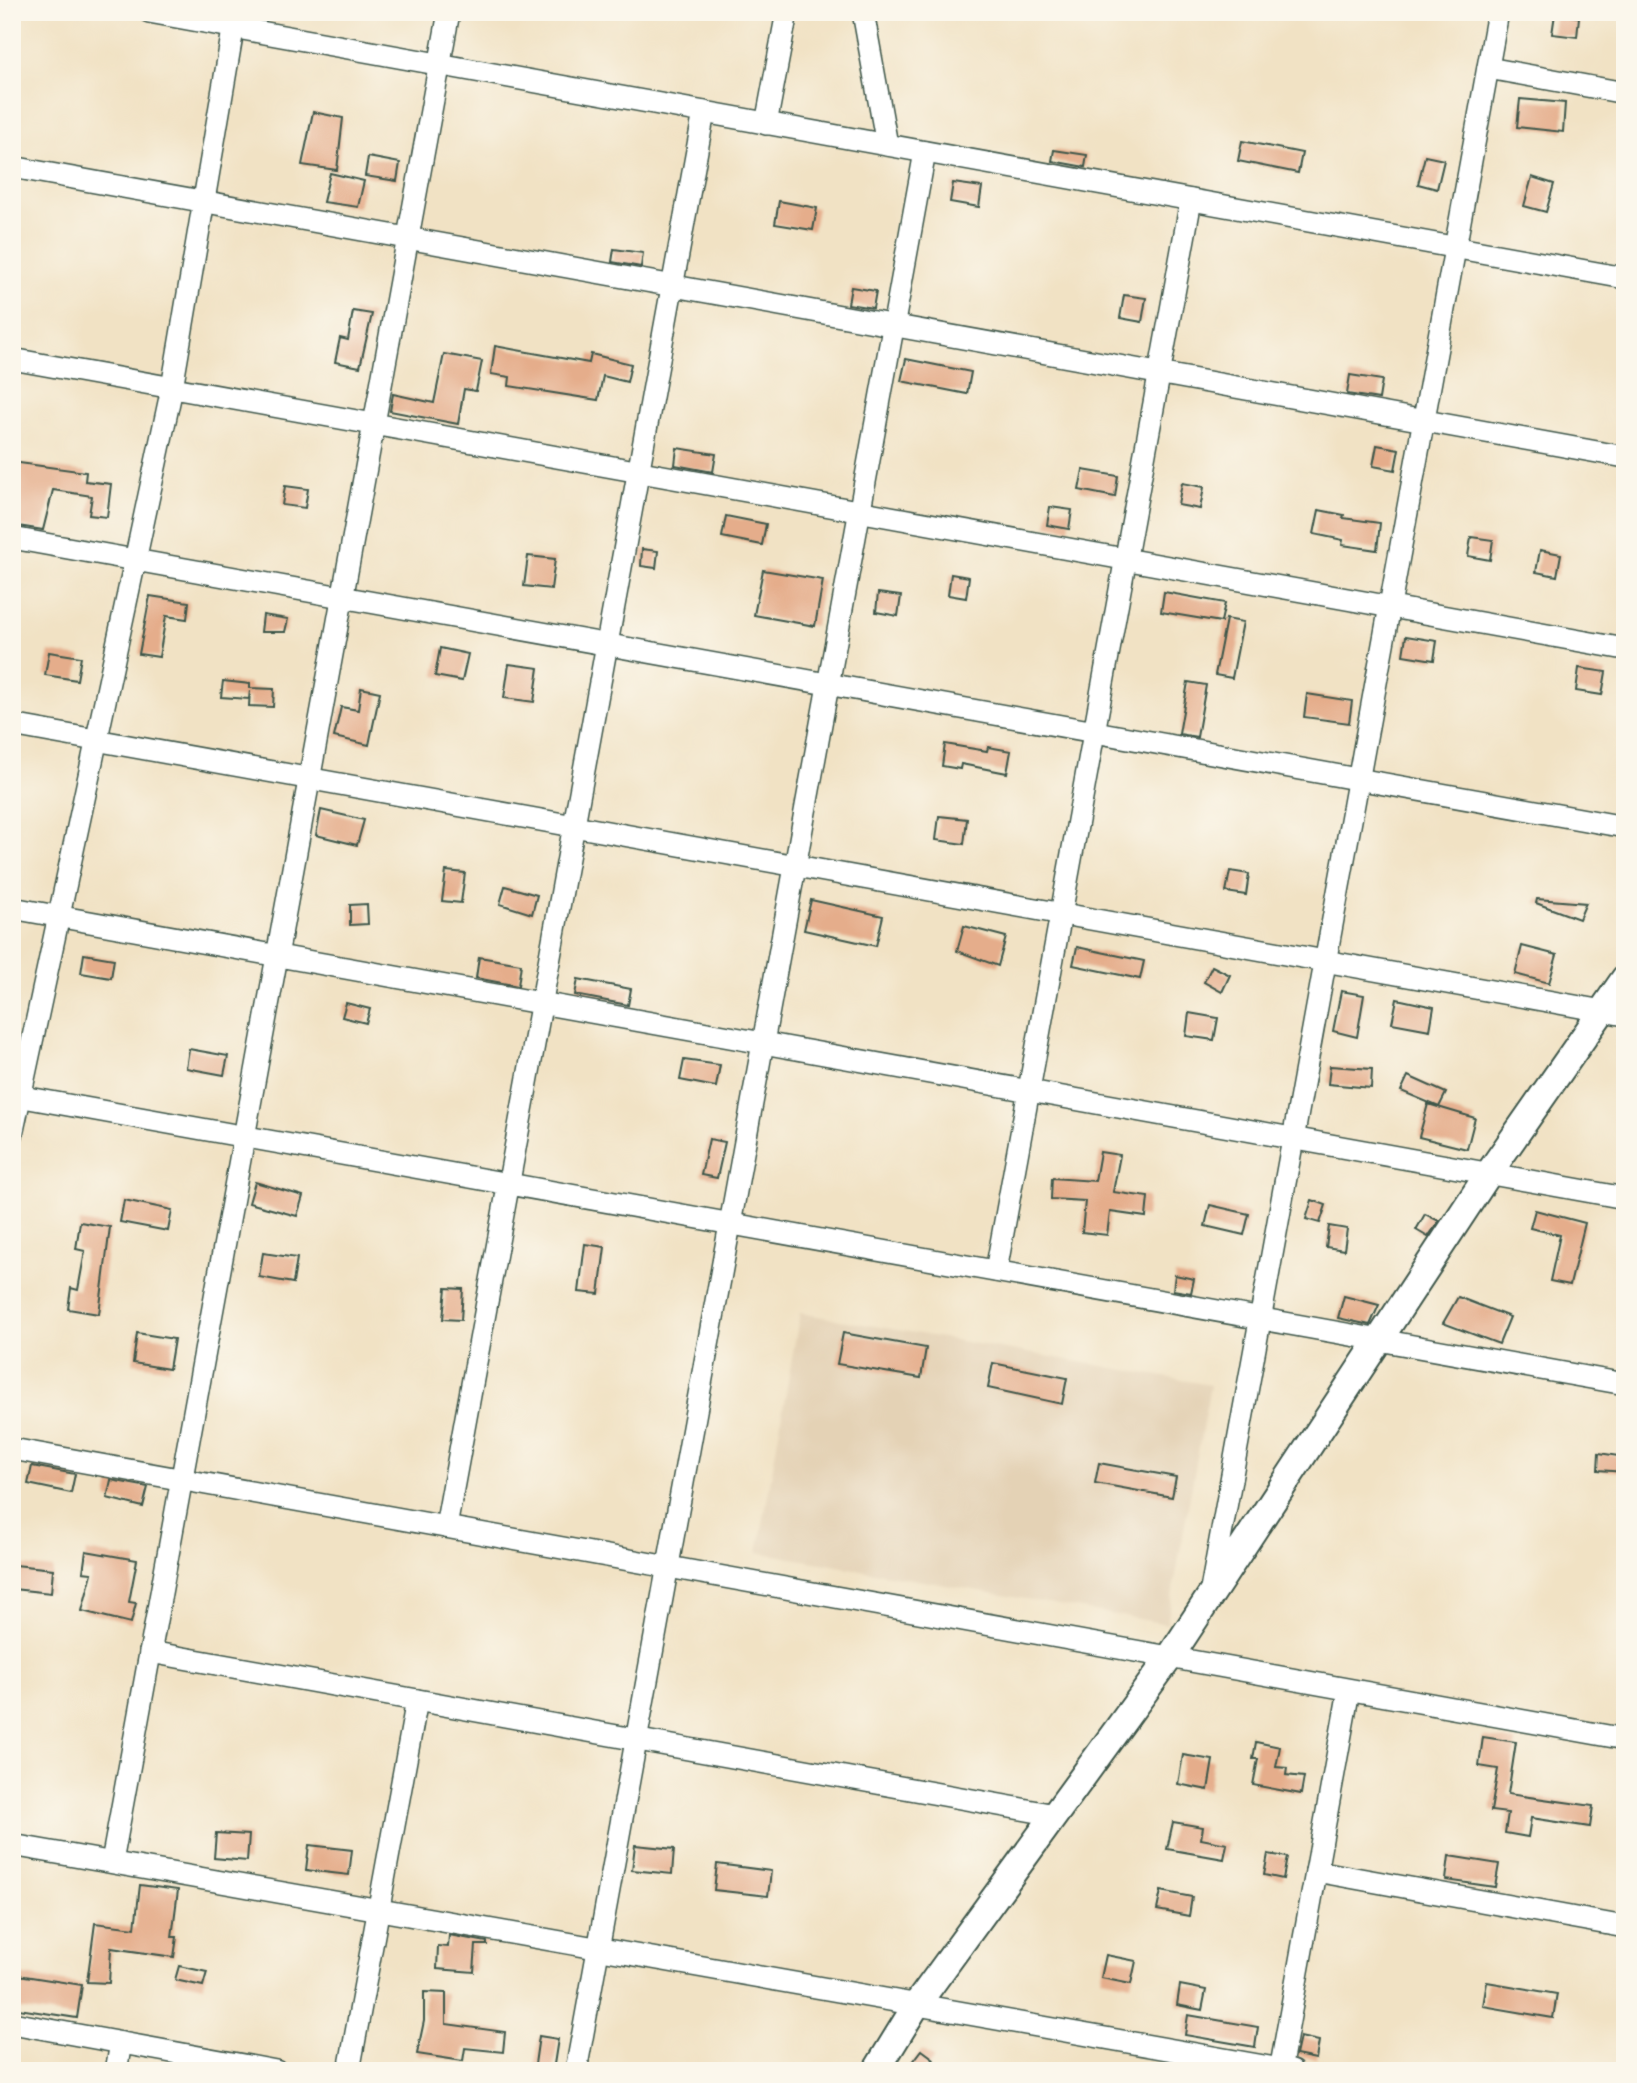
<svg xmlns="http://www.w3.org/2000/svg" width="1637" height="2083" viewBox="0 0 1637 2083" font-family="'Architects Daughter',sans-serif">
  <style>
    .built { fill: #e4d2b5 }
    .building { fill: #e5ad8b }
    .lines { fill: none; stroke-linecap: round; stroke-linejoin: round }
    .minor-casing { stroke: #3e564a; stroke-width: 24 }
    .tertiary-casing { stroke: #3e564a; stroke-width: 30 }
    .minor { stroke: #fff; stroke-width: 21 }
    .tertiary { stroke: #fff; stroke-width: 26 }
  </style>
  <rect width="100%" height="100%" fill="#fbf7ec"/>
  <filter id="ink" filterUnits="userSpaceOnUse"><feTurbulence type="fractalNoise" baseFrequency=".0143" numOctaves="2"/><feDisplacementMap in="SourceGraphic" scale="14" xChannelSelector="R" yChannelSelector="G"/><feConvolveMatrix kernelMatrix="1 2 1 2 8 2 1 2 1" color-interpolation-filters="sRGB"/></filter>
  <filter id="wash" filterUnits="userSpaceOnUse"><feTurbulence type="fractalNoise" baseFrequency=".00686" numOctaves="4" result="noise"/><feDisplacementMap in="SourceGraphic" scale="28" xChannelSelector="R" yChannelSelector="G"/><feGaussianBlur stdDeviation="1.57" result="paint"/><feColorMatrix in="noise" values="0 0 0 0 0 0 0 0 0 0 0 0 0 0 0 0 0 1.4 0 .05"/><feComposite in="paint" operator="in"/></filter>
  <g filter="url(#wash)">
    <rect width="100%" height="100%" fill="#f1e2c4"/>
    <path class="built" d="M800,1313L1210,1385L1167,1624L758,1552Z"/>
    <g id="blocks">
      <g class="building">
        <path d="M1555,14L1579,17L1577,37L1552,34Z"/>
        <path d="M1520,99L1565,103L1563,132L1517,127Z"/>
        <path d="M313,112L343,118L337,170L302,165Z"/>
        <path d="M1242,141L1302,153L1298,173L1238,161Z"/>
        <path d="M1054,150L1087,155L1085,167L1052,161Z"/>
        <path d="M1425,156L1444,160L1437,189L1418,184Z"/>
        <path d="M368,157L400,163L397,181L365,176Z"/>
        <path d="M330,173L364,181L358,207L323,202Z"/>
        <path d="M1532,177L1554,184L1546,212L1524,206Z"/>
        <path d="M953,183L982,187L979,207L950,202Z"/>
        <path d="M779,201L817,208L813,230L775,224Z"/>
        <path d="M614,249L643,253L641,267L612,262Z"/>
        <path d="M851,287L876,291L873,308L848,304Z"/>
        <path d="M1124,295L1146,298L1142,322L1120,318Z"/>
        <path d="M353,311L372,314L360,367L335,362L340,338L348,340Z"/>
        <path d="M495,346L589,363L591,354L631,364L627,382L603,376L598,400L509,386L510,377L491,374Z"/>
        <path d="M444,354L482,361L476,391L464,389L458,424L390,411L393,394L434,403Z"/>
        <path d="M906,359L971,372L967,394L901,381Z"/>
        <path d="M1350,375L1382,380L1379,399L1347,394Z"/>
        <path d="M1377,445L1399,449L1395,470L1373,466Z"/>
        <path d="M677,448L716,454L713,472L675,465Z"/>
        <path d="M12,462L86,472L85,481L111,484L107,517L89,515L92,496L53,490L43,530L12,525Z"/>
        <path d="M1083,470L1118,476L1115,497L1079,490Z"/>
        <path d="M1182,483L1204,487L1200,509L1178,505Z"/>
        <path d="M285,486L308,489L305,508L282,505Z"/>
        <path d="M1050,507L1072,510L1069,529L1047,525Z"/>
        <path d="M1319,510L1344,515L1343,518L1380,523L1377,550L1342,545L1343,540L1314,534Z"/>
        <path d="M726,516L766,524L762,545L722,537Z"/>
        <path d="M1471,537L1493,540L1490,560L1468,556Z"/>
        <path d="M642,549L658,551L656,568L641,566Z"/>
        <path d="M1540,550L1561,554L1557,576L1536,572Z"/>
        <path d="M528,556L555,559L551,589L524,586Z"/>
        <path d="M763,570L823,580L815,626L754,615Z"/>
        <path d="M951,574L969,577L966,598L948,595Z"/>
        <path d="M1164,592L1225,603L1221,622L1161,612Z"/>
        <path d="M878,593L901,596L898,616L876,612Z"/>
        <path d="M150,596L189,602L187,619L166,616L159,657L139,654Z"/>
        <path d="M263,615L288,619L285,632H261Z"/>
        <path d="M1226,619L1243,622L1232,678L1215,675Z"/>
        <path d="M1406,636L1437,641L1434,660L1403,655Z"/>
        <path d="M440,648L468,654L462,681L435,676Z"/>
        <path d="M49,652L81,657L77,680L45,675Z"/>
        <path d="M509,664L539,668L534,702L504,698Z"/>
        <path d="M1579,668L1606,672L1602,695L1576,691Z"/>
        <path d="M223,681L250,684V688L274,689L273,707L249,706L250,690L249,699L221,697Z"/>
        <path d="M1188,682L1206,685L1197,737L1179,734Z"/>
        <path d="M361,688L380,692L369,745L334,737L341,707L358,710Z"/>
        <path d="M1307,694L1352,701L1349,723L1304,717Z"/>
        <path d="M945,744L987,751L988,747L1011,751L1007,773L961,764L960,769L942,766Z"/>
        <path d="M321,810L364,820L357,845L316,835Z"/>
        <path d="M939,816L967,819L964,844L936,840Z"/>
        <path d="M446,871L465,873L461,903L442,901Z"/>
        <path d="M1230,871L1249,874L1246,895L1226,892Z"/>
        <path d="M505,886L537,895L532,914L500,904Z"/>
        <path d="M1537,899L1586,903L1579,919L1536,903Z"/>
        <path d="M811,900L883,916L876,946L804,930Z"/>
        <path d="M367,904L368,924L350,925V905Z"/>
        <path d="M964,926L1006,937L998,966L957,951Z"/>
        <path d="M1522,946L1557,955L1549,983L1515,974Z"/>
        <path d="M1077,947L1144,961L1140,979L1073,965Z"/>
        <path d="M84,954L114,959L111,978L81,973Z"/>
        <path d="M479,957L521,964L518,986L476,978Z"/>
        <path d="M1212,966L1230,975L1222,992L1204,982Z"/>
        <path d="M578,979L631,989L628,1005L575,995Z"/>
        <path d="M1341,991L1364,995L1357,1037L1333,1031Z"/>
        <path d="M1397,999L1434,1007L1430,1030L1392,1023Z"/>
        <path d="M346,1003L370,1009L366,1023L342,1017Z"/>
        <path d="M1189,1013L1218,1018L1214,1040L1186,1036Z"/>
        <path d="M189,1049L228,1056L224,1075L186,1068Z"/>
        <path d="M684,1060L720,1065L716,1087L680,1080Z"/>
        <path d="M1330,1066L1372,1069L1371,1088L1328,1084Z"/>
        <path d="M1408,1076L1446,1093L1439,1107L1401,1091Z"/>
        <path d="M1428,1104L1475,1118L1467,1149L1419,1137Z"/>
        <path d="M709,1139L725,1142L717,1178L701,1175Z"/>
        <path d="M1100,1152L1120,1155L1113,1192L1148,1197L1146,1217L1110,1212L1107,1235L1082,1232L1085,1201L1051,1199L1052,1178L1095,1181Z"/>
        <path d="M255,1182L303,1196L297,1216L249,1203Z"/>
        <path d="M124,1200L172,1210L168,1231L120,1222Z"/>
        <path d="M1312,1200L1326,1205L1320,1223L1306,1219Z"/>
        <path d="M1210,1205L1249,1214L1244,1235L1205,1226Z"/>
        <path d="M1535,1210L1585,1223L1570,1285L1550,1281L1560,1235L1530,1228Z"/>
        <path d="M1425,1214L1439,1221L1428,1237L1416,1230Z"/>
        <path d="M80,1222L110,1227L99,1314L68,1309L71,1288L78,1290L85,1251L76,1249Z"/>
        <path d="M1329,1226L1347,1229L1344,1250L1326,1247Z"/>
        <path d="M585,1244L605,1247L599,1294L579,1292Z"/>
        <path d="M263,1253L297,1258L293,1283L259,1277Z"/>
        <path d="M1175,1275L1194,1279L1191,1293L1173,1290Z"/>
        <path d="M446,1288L463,1289L461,1320L443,1319Z"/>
        <path d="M1344,1296L1379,1305L1370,1325L1338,1318Z"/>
        <path d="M1458,1297L1510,1317L1499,1344L1443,1323Z"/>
        <path d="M137,1333L174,1339L169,1369L133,1363Z"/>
        <path d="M843,1333L926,1348L921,1378L837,1364Z"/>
        <path d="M993,1363L1067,1378L1062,1404L988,1388Z"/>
        <path d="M1599,1453L1625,1457V1472L1598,1470Z"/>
        <path d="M1099,1463L1176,1477L1172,1497L1095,1483Z"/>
        <path d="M32,1466L75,1474L71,1493L28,1484Z"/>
        <path d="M111,1480L148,1487L143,1507L107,1498Z"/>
        <path d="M86,1551L137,1560L129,1602L136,1603L131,1623L82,1611L92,1573L83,1572Z"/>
        <path d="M15,1565L53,1569L51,1593L13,1589Z"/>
        <path d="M1483,1737L1516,1742L1508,1794L1593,1806L1590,1827L1531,1818L1528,1837L1505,1833L1508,1813L1491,1811L1498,1769L1479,1766Z"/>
        <path d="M1256,1742L1280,1747L1276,1767L1287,1768L1286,1775L1304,1777L1301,1794L1253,1785L1258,1759H1253Z"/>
        <path d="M1183,1755L1213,1760L1208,1790L1178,1784Z"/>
        <path d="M1173,1822L1203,1827L1201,1839L1227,1844L1224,1859L1167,1849Z"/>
        <path d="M216,1833L249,1835L247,1861L214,1858Z"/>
        <path d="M309,1845L352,1850L349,1875L306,1870Z"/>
        <path d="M635,1845L674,1849L672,1874L632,1870Z"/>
        <path d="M1268,1854L1287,1857L1283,1879L1264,1875Z"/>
        <path d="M1449,1856L1499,1864L1495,1887L1446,1880Z"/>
        <path d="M717,1864L771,1871L768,1896L714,1890Z"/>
        <path d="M140,1885L178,1890L172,1937H177L174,1957L111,1948L109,1983L87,1982L95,1923L135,1928Z"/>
        <path d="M1161,1891L1192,1897L1189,1916L1157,1910Z"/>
        <path d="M449,1935L487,1942V1945H476L474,1972L437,1969L438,1946L448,1947Z"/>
        <path d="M1106,1955L1136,1961L1131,1984L1101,1978Z"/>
        <path d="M179,1966L207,1972L203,1986L175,1980Z"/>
        <path d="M12,1974L82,1985L77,2018L12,2008Z"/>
        <path d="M1487,1982L1557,1994L1553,2018L1483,2006Z"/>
        <path d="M1180,1985L1206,1990L1202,2010L1177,2005Z"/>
        <path d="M424,1992L446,1993V2024L505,2032L503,2052L465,2048L463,2061L417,2054L424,2021Z"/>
        <path d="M1188,2015L1258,2027L1255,2047L1185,2035Z"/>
        <path d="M539,2036L558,2039L553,2071H534Z"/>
        <path d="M1300,2037L1319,2041L1316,2059L1296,2055Z"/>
        <path d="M922,2050L934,2059L924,2071H906Z"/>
      </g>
    </g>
  </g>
  <g filter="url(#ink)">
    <use href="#blocks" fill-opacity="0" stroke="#3e564a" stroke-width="2"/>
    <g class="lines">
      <g class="minor-casing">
        <g id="minor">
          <path d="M149,12L1625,278"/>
          <path d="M863,12L887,145"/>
          <path d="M1488,68L1625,93"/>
          <path d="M766,124L787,12"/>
          <path d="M12,167L1625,457"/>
          <path d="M12,359L1625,649"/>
          <path d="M12,538L1625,827"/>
          <path d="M12,725L1625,1015"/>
          <path d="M12,908L1625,1198"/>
          <path d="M12,1095L1625,1384"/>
          <path d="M12,1135L172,388L236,12"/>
          <path d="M996,1271L1191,200"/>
          <path d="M12,1449L1625,1739"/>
          <path d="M446,1527L704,112"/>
          <path d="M1211,1590L1498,12"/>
          <path d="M150,1652L1055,1815"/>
          <path d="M12,1845L1292,2071"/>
          <path d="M112,1862L449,12"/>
          <path d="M1316,1871L1625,1927"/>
          <path d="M12,2023L276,2071"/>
          <path d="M116,2071L121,2043"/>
          <path d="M349,2071L417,1700"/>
          <path d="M576,2071L925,152"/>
          <path d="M1280,2071L1349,1690"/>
        </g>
      </g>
      <g class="tertiary-casing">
        <path id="tertiary" d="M876,2071L917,2004L1170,1657L1489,1173L1625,978"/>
      </g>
      <use href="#minor" class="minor"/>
      <use href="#tertiary" class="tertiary"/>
    </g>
  </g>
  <rect width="1637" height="2083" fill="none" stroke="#fbf7ec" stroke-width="42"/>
</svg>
